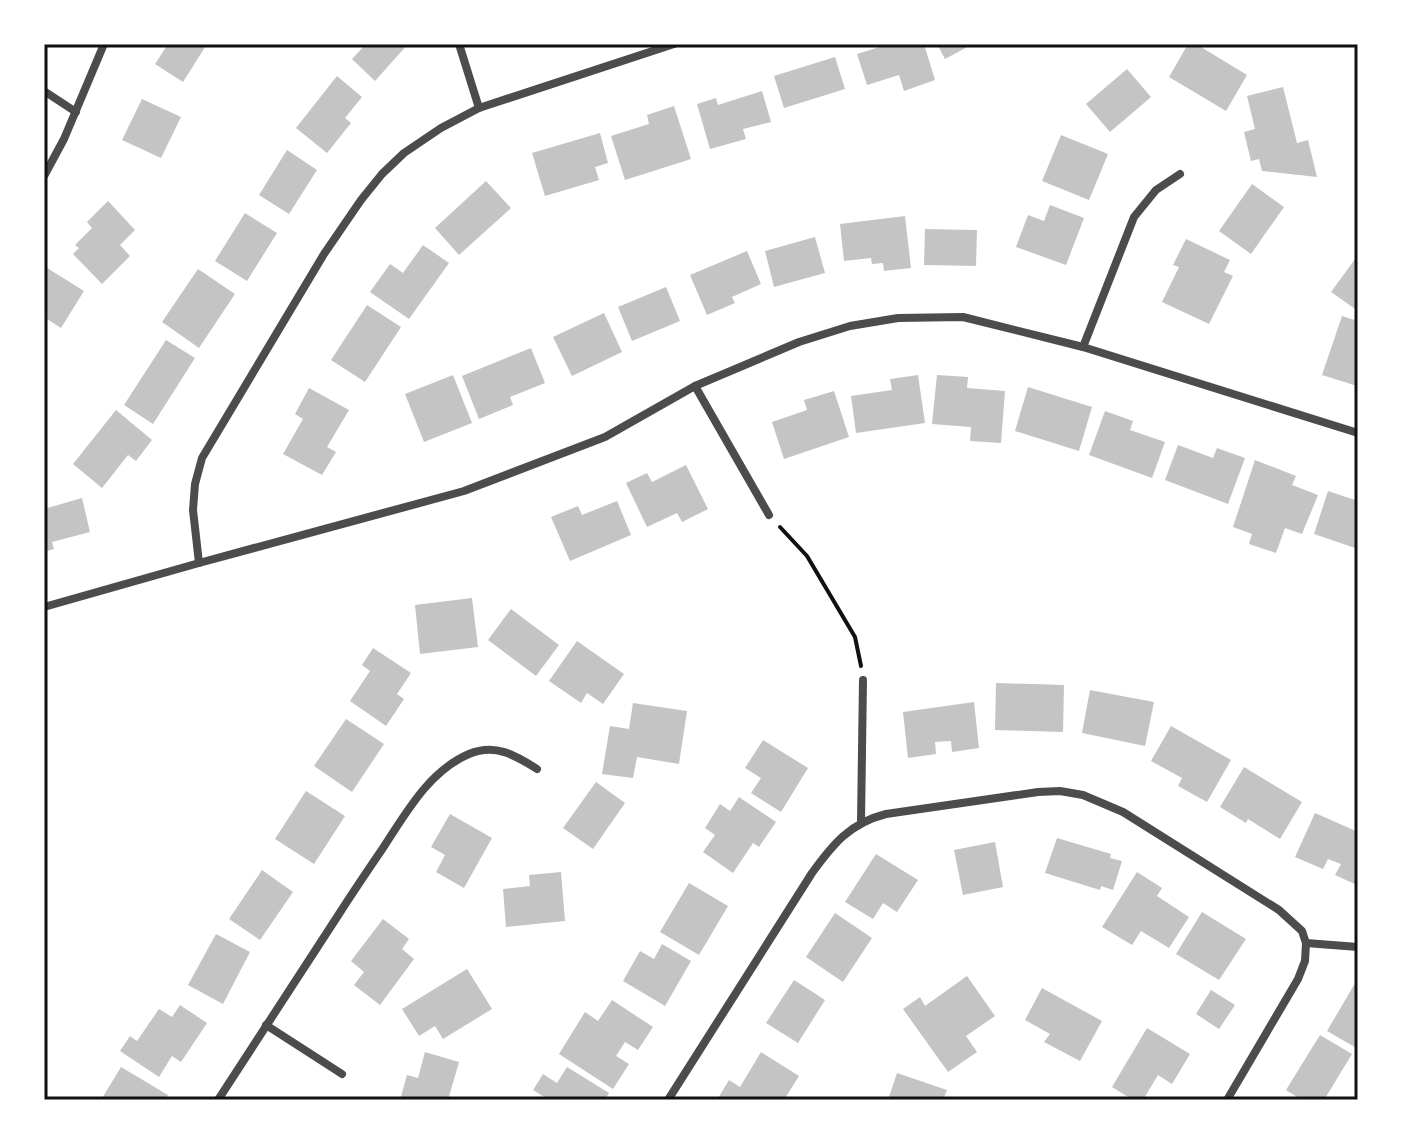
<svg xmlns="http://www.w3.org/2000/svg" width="1402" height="1144" viewBox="0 0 1402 1144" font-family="Arial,sans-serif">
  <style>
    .building { fill: #c4c4c4 }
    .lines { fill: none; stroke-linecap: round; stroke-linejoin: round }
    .path { stroke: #111; stroke-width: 4 }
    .minor { stroke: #4c4c4c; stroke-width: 8 }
    .neatline { fill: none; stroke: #111; stroke-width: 3 }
  </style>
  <rect width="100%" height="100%" fill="#fff"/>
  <g class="building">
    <path d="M168,44H207L183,82L155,64Z"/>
    <path d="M366,44H408L375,81L352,59Z"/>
    <path d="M889,44H924L935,80L904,91L899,75L867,85L857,54Z"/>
    <path d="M937,44H973L945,59Z"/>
    <path d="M1188,44H1196L1247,75L1226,111L1169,77Z"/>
    <path d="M835,57L845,89L784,108L774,76Z"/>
    <path d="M1127,69L1151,97L1110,132L1086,104Z"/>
    <path d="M337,76L362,97L345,118L351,123L327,153L296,128Z"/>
    <path d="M1283,87L1297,143L1308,140L1317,177L1262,171L1259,159L1251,161L1244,132L1255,129L1247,96Z"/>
    <path d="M762,91L771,122L743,129L746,139L710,149L697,104L716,98L718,105Z"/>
    <path d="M142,99L181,117L161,158L122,140Z"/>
    <path d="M674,106L691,159L625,180L611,136L649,124L647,115Z"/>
    <path d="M600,133L608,163L595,167L599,180L545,196L532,153Z"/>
    <path d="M1061,135L1108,154L1089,200L1042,181Z"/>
    <path d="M287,150L317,170L289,214L259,195Z"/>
    <path d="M486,181L511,208L459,255L435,228Z"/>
    <path d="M1252,184L1284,207L1251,254L1219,231Z"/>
    <path d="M108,201L135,230L120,245L130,256L102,284L73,254L79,248L75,245L92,228L87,222Z"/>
    <path d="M1050,205L1084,218L1066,265L1016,247L1028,215L1044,221Z"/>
    <path d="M245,213L277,233L247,281L215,261Z"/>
    <path d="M905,216L911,268L884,271L883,263L872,264L871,258L844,261L840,224Z"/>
    <path d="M925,229L977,230L976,266L924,265Z"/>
    <path d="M815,237L825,273L774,287L765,251Z"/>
    <path d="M1186,239L1230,260L1224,272L1233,276L1209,324L1162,302L1179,267L1173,265Z"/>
    <path d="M423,245L449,263L409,319L370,292L390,264L403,273Z"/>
    <path d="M747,251L761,284L732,297L735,303L707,315L690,275Z"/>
    <path d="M1358,255V311L1331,292Z"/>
    <path d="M44,266L84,291L61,328L44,317Z"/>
    <path d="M198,269L235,294L199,348L162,322Z"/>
    <path d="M666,287L680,321L632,341L618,307Z"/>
    <path d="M367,305L401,327L365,382L331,360Z"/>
    <path d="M604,313L622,352L572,376L553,337Z"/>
    <path d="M1342,316L1358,321L1357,386L1322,375Z"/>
    <path d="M166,340L195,358L153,424L124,405Z"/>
    <path d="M531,348L545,383L510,397L513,405L479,419L462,376Z"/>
    <path d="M453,375L472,423L424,442L405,394Z"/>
    <path d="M918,375L925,423L856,433L851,396L892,390L890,379Z"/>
    <path d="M937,375L968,377L967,388L1005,391L1001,443L970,441L971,427L932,424Z"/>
    <path d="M1028,387L1092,407L1079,451L1015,431Z"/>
    <path d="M309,388L349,410L327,447L336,452L322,475L283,454L303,419L295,414Z"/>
    <path d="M834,391L849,437L784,459L772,422L807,410L804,400Z"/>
    <path d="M116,410L152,440L136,461L128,455L102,488L73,464Z"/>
    <path d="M1105,411L1133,421L1130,430L1165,442L1152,478L1089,455Z"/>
    <path d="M1178,445L1213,458L1217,448L1245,458L1228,504L1165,480Z"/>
    <path d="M1255,460L1296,476L1292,485L1318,495L1302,534L1285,528L1276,553L1249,544L1252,534L1233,527Z"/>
    <path d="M686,465L708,509L682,522L677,513L647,527L626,483L647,473L652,482Z"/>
    <path d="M1328,491L1358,501V549L1314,534Z"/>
    <path d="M82,498L90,532L52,542L54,549L44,552V509Z"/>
    <path d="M617,501L631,535L570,561L551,517L578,506L582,515Z"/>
    <path d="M472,598L478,647L420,654L415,605Z"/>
    <path d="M511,609L559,645L536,676L488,640Z"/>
    <path d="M577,641L624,674L603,704L587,693L581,703L549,681Z"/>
    <path d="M373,648L411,673L397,694L404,699L386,726L350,701L370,671L362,665Z"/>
    <path d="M996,683L1064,685L1063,732L995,730Z"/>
    <path d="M1090,690L1154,702L1145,746L1082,733Z"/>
    <path d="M974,702L979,748L952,752L951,741L935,742L936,754L908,758L903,712Z"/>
    <path d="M633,703L687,711L679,764L637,757L633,778L602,774L610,726L629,729Z"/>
    <path d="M346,719L384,744L352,792L314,766Z"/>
    <path d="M1171,726L1231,760L1207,802L1178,786L1182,778L1151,761Z"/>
    <path d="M763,740L808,768L781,812L751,793L761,778L745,768Z"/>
    <path d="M1244,767L1302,802L1280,839L1248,819L1246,823L1220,807Z"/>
    <path d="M596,782L625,803L593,849L563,828Z"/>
    <path d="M306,791L345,816L314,864L275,839Z"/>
    <path d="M739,797L776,822L759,847L753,843L733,873L703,852L715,835L705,828L720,804L730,811Z"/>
    <path d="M1315,813L1358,832L1357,885L1335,875L1341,864L1328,859L1323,869L1295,857Z"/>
    <path d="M450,814L492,838L464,888L436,872L445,855L431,847Z"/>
    <path d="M1057,838L1111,854L1110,858L1122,861L1113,890L1101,886L1100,890L1045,873Z"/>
    <path d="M995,842L1003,887L963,895L954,850Z"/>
    <path d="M876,854L918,880L897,912L883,903L873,919L845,902Z"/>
    <path d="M262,870L293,892L260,940L229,919Z"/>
    <path d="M561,872L565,921L506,927L503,889L530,886L529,875Z"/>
    <path d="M1137,872L1162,888L1157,896L1189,917L1169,948L1141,931L1132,945L1102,927Z"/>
    <path d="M689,883L728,906L699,955L660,932Z"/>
    <path d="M1202,912L1246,939L1219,980L1176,954Z"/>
    <path d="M835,913L872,938L843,982L806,957Z"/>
    <path d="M383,919L409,939L402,949L414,959L380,1005L354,985L364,972L351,961Z"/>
    <path d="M216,934L250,952L223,1004L188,985Z"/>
    <path d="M662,944L691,961L665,1006L623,981L640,951L654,959Z"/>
    <path d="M467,969L492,1009L443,1039L435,1026L419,1036L402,1009Z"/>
    <path d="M967,976L995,1016L966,1036L977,1052L948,1072L903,1009L920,997L925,1006Z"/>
    <path d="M794,980L825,1000L798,1043L766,1023Z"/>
    <path d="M1354,985L1358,987V1049L1327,1031Z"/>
    <path d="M1042,988L1102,1021L1080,1061L1044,1042L1050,1034L1025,1020Z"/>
    <path d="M1211,990L1235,1005L1219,1029L1196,1014Z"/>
    <path d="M612,1000L653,1027L638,1050L625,1042L616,1056L629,1064L613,1089L559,1054L585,1012L598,1021Z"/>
    <path d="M180,1005L207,1023L181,1062L172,1056L159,1077L120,1051L130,1036L137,1041L159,1009L172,1017Z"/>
    <path d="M1147,1028L1190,1054L1172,1084L1158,1075L1143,1100H1133L1112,1087Z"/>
    <path d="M1320,1035L1352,1054L1324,1100H1302L1286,1090Z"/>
    <path d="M425,1052L459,1062L448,1100H400L407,1075L418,1078Z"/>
    <path d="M761,1052L799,1076L784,1100H717L729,1080L740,1087Z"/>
    <path d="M121,1067L168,1095L165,1100H101Z"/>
    <path d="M567,1067L609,1093L605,1100H549L533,1090L543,1074L557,1083Z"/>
    <path d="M897,1073L947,1090L943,1100H888Z"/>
  </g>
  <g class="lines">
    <path class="path" d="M780,527L807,556L855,637L861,666"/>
    <g class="minor">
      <path d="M459,44L479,108"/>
      <path d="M44,91L76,112"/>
      <path d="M44,176L64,139L104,44"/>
      <path d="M1083,347L1134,217L1156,190L1180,174"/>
      <path d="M695,386L769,515"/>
      <path d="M199,563L193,510L195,484L202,458L324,254L361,200L382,174L404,153L441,128L479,108L674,44"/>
      <path d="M44,607L199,563L464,491L605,437L695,386L799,342L850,326L898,318L963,317L1083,347L1358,433"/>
      <path d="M861,822L863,680"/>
      <path d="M266,1025L342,1074"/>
      <path d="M218,1100C258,1038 298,976 339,914C353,892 368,870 383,848C406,813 429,771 469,754C495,743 515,755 537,769"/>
      <path d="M668,1100L812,873C833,844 850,823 886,814L1038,792L1060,791L1083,795L1123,812L1279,910L1302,931L1306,943L1358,947"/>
      <path d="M1227,1100L1298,979L1305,961L1306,943"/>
    </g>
  </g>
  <rect width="1402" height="1144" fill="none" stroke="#ffffff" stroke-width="92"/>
  <rect x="46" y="46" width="1310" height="1052" class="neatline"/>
</svg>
